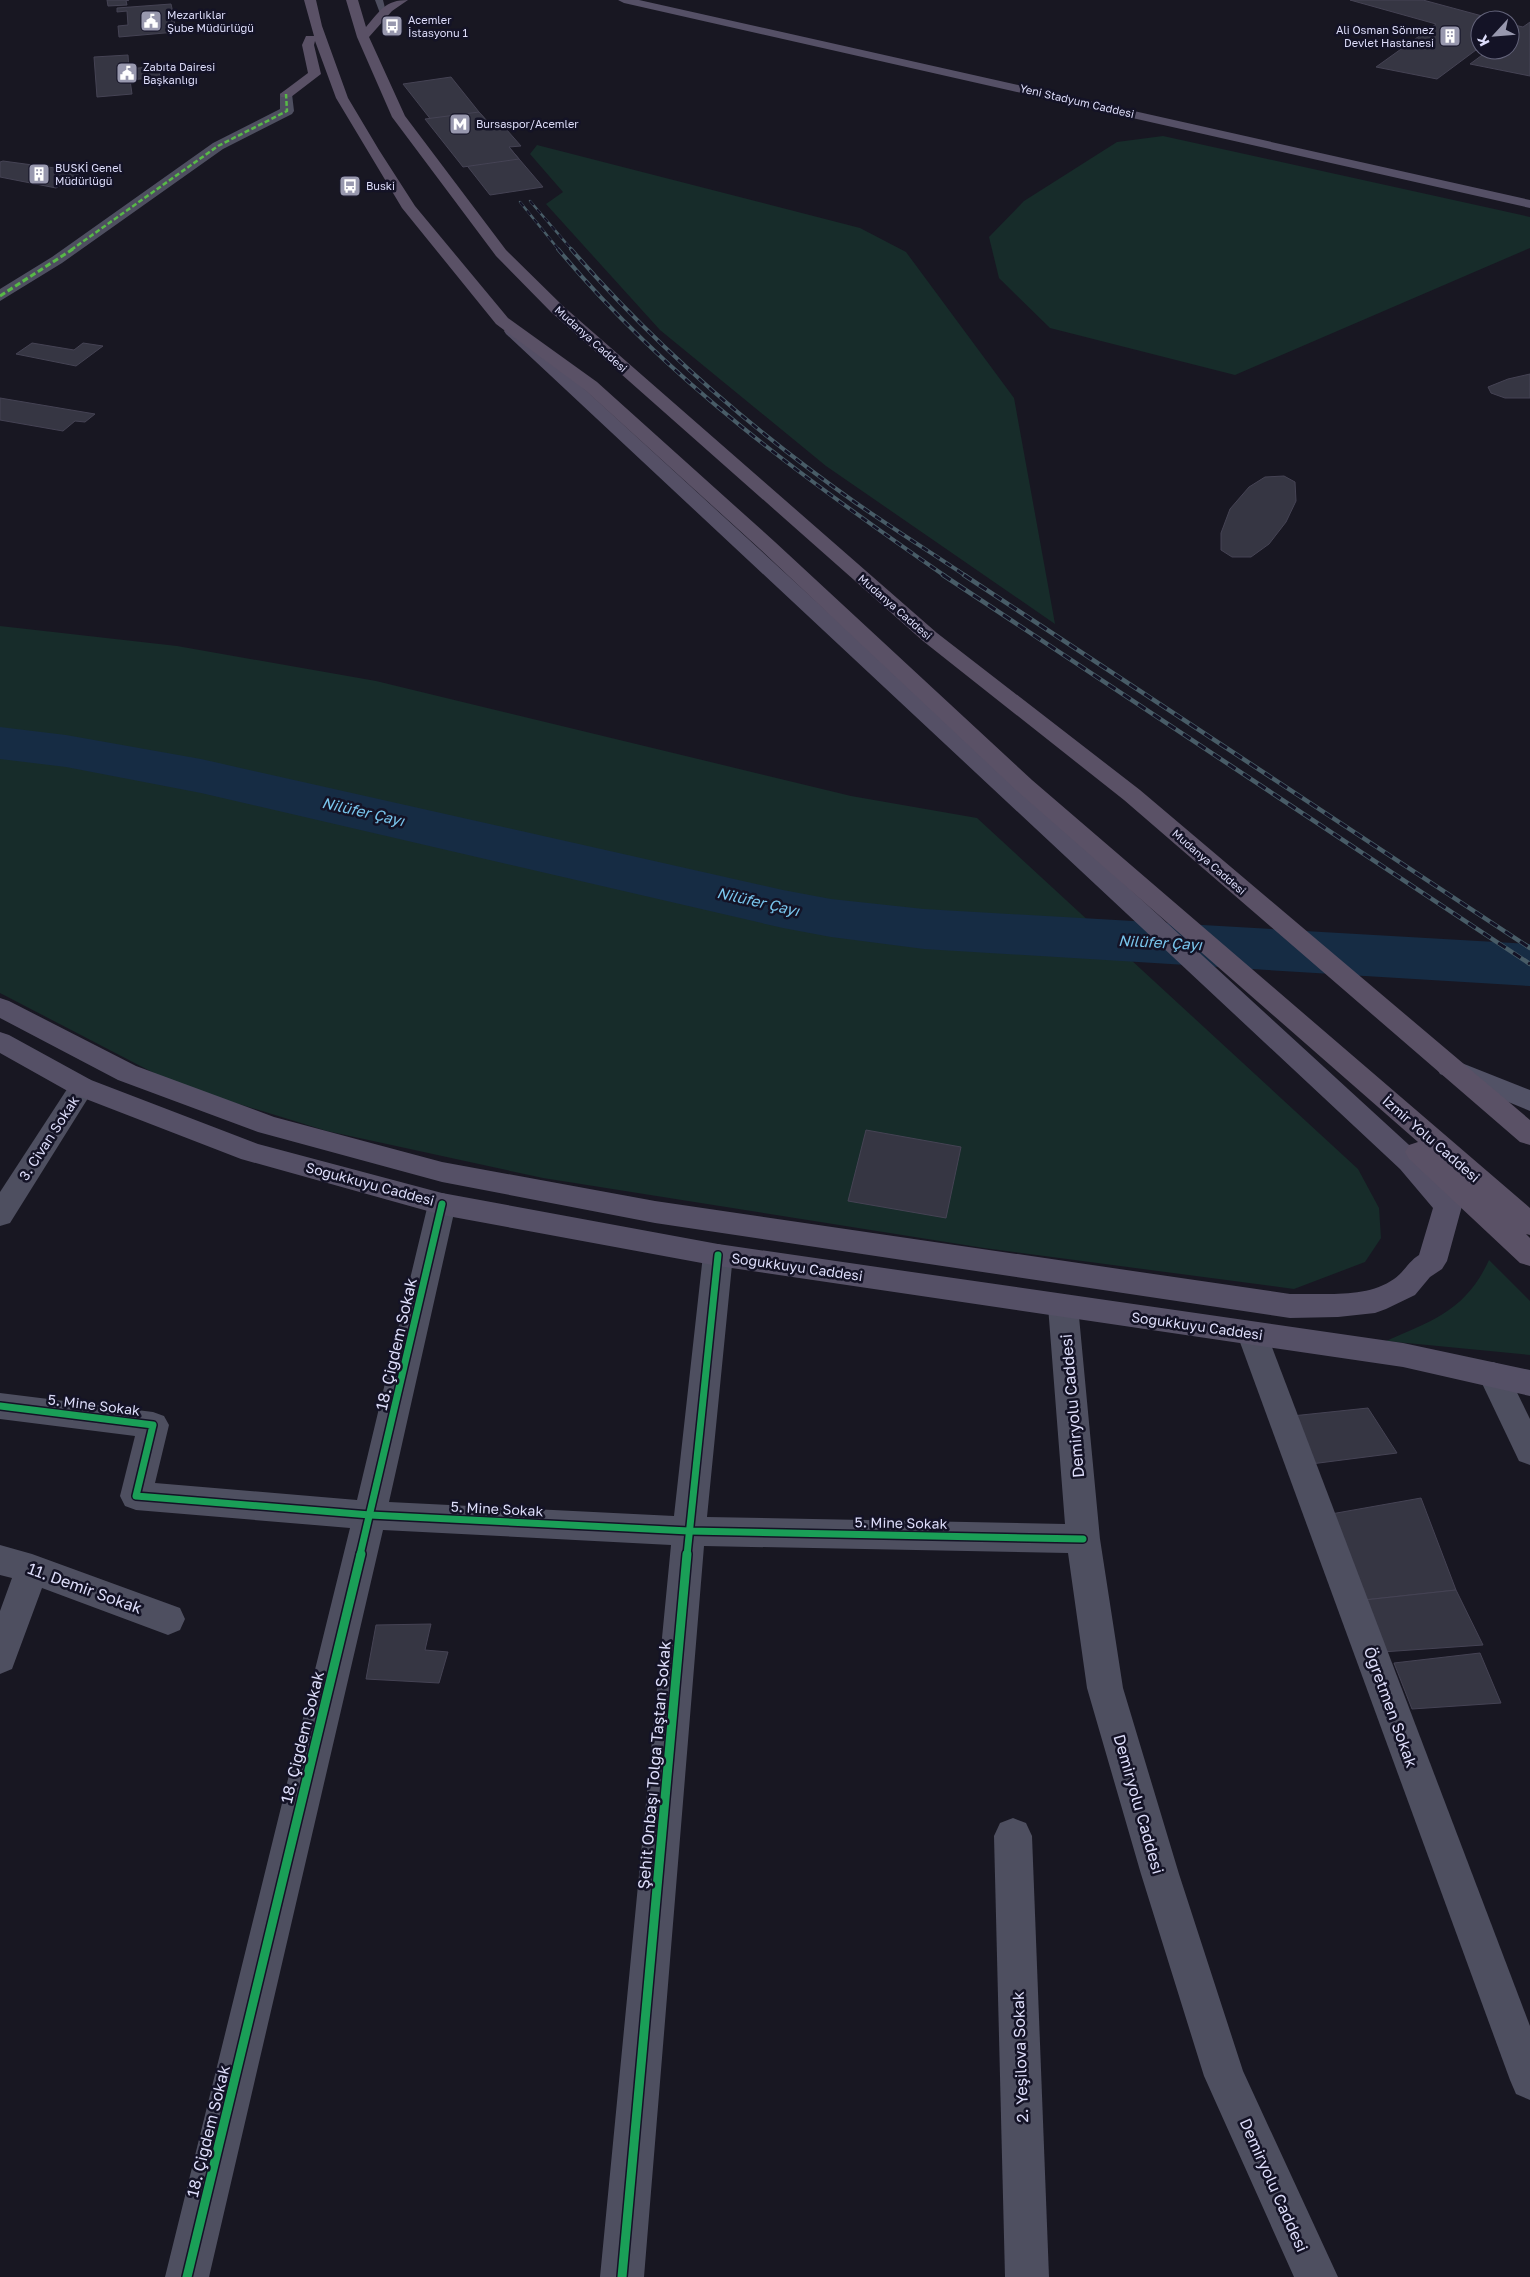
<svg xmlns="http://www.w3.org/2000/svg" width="1530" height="2277" viewBox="0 0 1530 2277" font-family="'Golos Text',sans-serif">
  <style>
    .green { fill: #172c2a }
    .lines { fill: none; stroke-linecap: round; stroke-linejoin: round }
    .river { fill: #162c44; fill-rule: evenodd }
    .building { fill: #363643; stroke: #454354 }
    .service { fill: #4e4f60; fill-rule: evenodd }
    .minor { fill: #4e4f60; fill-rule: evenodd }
    .secondary { fill: #525266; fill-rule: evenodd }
    .primary { fill: #555066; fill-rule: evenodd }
    .trunk { fill: #5a5166; fill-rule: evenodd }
    .rail-far2-casing { stroke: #485c67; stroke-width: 2.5 }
    .rail-far1-casing { stroke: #485c67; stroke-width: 4 }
    .rail-casing { stroke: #485c67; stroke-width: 4.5 }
    .rail-far2 { stroke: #141326; stroke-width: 2; stroke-dasharray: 5.5; stroke-linecap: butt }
    .rail-far1 { stroke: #141326; stroke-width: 2.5; stroke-dasharray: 7; stroke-linecap: butt }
    .rail { stroke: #141326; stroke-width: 3; stroke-dasharray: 9; stroke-linecap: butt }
    .quiet-far1 { stroke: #58b947; stroke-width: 2.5; stroke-dasharray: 5 2.5; stroke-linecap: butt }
    .quiet { stroke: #58b947; stroke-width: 3; stroke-dasharray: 6 3; stroke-linecap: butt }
    .cycleway-far1-casing { stroke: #141326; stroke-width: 10 }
    .cycleway-casing { stroke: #141326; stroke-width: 12 }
    .cycleway-far1 { stroke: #1a9f57; stroke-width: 7 }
    .cycleway { stroke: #1a9f57; stroke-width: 9 }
    .labels { text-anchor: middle; stroke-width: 5; stroke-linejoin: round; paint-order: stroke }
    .far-poi-label { font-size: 11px; fill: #ddddfa; stroke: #141326; text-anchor: start }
    .far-street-label { font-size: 11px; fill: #ddddfa; stroke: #141326 }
    .street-label { font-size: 14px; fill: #ddddfa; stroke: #141326 }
    .water-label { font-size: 15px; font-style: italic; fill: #79c5ec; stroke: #141326 }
    .near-street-label { font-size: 16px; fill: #ddddfa; stroke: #141326 }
  </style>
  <rect width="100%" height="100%" fill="#181722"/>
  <g class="green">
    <path d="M1163,136L1530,217V248L1235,375L1050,328L999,278L989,237L1024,201L1117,142Z"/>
    <path d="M537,145L860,228L906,252L1014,398L1055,624L826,466L660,330L546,204L563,192L530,154Z"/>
    <path d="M0,626L177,646L376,681L851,796L977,818L1358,1169L1379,1208L1381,1238L1365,1262L1294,1289L984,1248L543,1178L327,1131L177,1085L0,993Z"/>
    <path d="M1489,1260L1530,1301V1355L1386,1341C1434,1320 1466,1310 1489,1260Z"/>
  </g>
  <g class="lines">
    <path class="river" d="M0,727L66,735L201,759L783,890L831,899L924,909L1530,944V986L924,949L831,937L783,928L201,793L66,767L0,759Z"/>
  </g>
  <g class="building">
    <path d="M107,0H129L126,1L127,5L108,6Z"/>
    <path d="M1350,0H1423L1497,20H1480V47L1437,79L1376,67L1436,24Z"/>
    <path d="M171,4L173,13L177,12L178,18H174L175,27L178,26L179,30H175L176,32L119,37L118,26L128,25L127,11L117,12V8Z"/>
    <path d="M1530,22V76L1470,64L1489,50H1510V24L1523,27Z"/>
    <path d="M128,55L129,69L158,66L160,77L130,80L132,94L97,97L94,57Z"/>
    <path d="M451,77L479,112L543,187L490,195L403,84Z"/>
    <path d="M479,112L488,122L499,121L521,146L509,147L519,159L463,167L425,119Z"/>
    <path d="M3,161L55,168L53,170L61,171L64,169L82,172L56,188L0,177V162Z"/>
    <path d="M32,343L74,350L83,343L103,346L76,366L16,354Z"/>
    <path d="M1530,374V398H1505L1491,393L1488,387L1508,379Z"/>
    <path d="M0,398L95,414L85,422L75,421L63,431L0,420Z"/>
    <path d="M1284,476L1295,482L1296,501L1286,522L1269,544L1251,557H1232L1221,550V533L1230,509L1249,487L1265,477Z"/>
    <path d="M866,1130L961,1147L946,1218L848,1201Z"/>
    <path d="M1368,1408L1397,1453L1311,1464L1292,1416Z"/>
    <path d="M1421,1498L1456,1590L1364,1600L1331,1514Z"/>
    <path d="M1456,1590L1483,1645L1382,1652L1364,1600Z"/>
    <path d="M431,1624L425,1650L448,1652L439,1683L366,1679L376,1625Z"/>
    <path d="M1480,1653L1501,1703L1412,1709L1394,1663Z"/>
  </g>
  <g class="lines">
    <path class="service" d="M375,0H383L387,16H381Z"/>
    <g class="minor">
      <path d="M286,90L292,94L294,111L292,114L223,149L62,263L0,301V289L52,257L213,143L280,109V94Z"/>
      <path d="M82,1077L91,1080L95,1087L10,1223L0,1226V1192L73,1080Z"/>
      <path d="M442,1193L452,1196L456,1204L389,1502L674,1516L703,1255L708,1247L718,1244L728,1247L733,1255L707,1517L1065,1524L1048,1306L1052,1298L1063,1294L1074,1298L1078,1306L1100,1539L1123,1688L1179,1874L1243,2071L1338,2277H1294L1204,2076L1141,1874L1087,1688L1068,1553L704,1546L644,2277H600L671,1545L383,1530L209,2277H165L350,1528L136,1510L125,1506L120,1496L135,1436L0,1419V1393L153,1412L164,1416L169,1425L155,1483L357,1500L428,1204L432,1196Z"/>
      <path d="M1252,1322L1263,1325L1267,1334L1530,2026V2100L1516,2094L1510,2080L1237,1334L1241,1325Z"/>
      <path d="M1493,1362L1504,1366L1530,1419V1465L1519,1461L1478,1375L1482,1366Z"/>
      <path d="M0,1545L32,1554L180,1608L185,1619L180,1630L168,1635L42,1588L12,1669L0,1674V1611L12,1578L0,1575Z"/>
      <path d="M1013,1818L1026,1823L1032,1836L1049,2277H1005L994,1836L1000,1823Z"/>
    </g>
    <path class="secondary" d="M1449,1058L1530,1090V1111L1440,1074L1436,1067L1440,1060Z"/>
    <g class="primary">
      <path d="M618,0H639L1530,200V208L624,3Z"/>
      <path d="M512,326L518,328L1420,1155L1462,1206L1447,1261L1442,1269L1430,1277L1415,1295L1386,1309L1375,1313L1338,1317L1290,1318L655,1223L442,1182L258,1132L118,1080L0,1018V998L9,1001L136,1066L274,1117L442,1162L655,1201L1290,1294C1322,1293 1366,1299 1394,1279C1404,1272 1409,1261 1419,1255L1433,1208L1400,1169L506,334L504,331L506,328Z"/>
      <path d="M0,1032L9,1035L91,1080L258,1144L442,1193L718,1244L1403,1343L1530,1370V1396L1403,1367L718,1266L442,1215L241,1159L73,1094L0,1053Z"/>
    </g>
    <g class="trunk">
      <path d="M304,0H316L322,26L348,98L379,150L415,206L508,318L597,382L775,542L1032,780L1530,1208V1235L1526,1234L1530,1238V1266L1520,1263L1409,1159L1405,1152L1409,1145L1418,1142L1016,790L761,550L585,390L496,324L402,208L336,98L315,41L314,45L321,74L291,97H281L280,94L308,73L302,45L306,36H314Z"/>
      <path d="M346,0H358L366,27C380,11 385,0 408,0L392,11L369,37L405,116L506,250L563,306L937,633L1140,790L1530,1120V1145L1520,1142L1124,800L923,641L551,312L496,256L392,117L357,37Z"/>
    </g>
    <g class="rail-far2-casing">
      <g id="rail-far2">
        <path d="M530,201L572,250"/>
        <path d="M520,202L559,250"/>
      </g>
    </g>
    <g class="rail-far1-casing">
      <g id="rail-far1">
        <path d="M558,249C667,380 806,480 945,576"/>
        <path d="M571,249C655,346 751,429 856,503C892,528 930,552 966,576"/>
      </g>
    </g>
    <g class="rail-casing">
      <g id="rail">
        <path d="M943,575L1530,964"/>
        <path d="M964,575L1530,948"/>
      </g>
    </g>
    <use href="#rail-far2" class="rail-far2"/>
    <use href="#rail-far1" class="rail-far1"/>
    <use href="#rail" class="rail"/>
    <path class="quiet-far1" d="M71,250L218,146L287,111L286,94"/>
    <path class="quiet" d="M0,296L73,249"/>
    <g class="cycleway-far1-casing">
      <g id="cycleway-far1">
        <path d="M0,1406L153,1425L136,1496L370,1515L689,1531L1083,1539"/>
        <path d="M360,1555L442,1204"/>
        <path d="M687,1555L718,1255"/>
      </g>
    </g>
    <g class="cycleway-casing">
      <g id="cycleway">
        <path d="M187,2277L361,1554"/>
        <path d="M622,2277L687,1554"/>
      </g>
    </g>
    <use href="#cycleway-far1" class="cycleway-far1"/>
    <use href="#cycleway" class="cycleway"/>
  </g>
  <defs>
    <g id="civic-square" transform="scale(1.125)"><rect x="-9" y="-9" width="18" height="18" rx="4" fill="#9898ae" stroke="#141326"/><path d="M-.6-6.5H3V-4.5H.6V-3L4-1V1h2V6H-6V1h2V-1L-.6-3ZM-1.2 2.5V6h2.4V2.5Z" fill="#fff"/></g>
    <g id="bus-square" transform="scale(1.125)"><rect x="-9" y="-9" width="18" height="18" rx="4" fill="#9898ae" stroke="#141326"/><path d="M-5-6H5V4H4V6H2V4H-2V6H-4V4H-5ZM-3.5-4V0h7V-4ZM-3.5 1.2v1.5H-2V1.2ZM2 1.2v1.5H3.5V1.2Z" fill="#fff"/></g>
    <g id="building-square" transform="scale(1.125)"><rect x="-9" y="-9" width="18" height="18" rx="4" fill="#9898ae" stroke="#141326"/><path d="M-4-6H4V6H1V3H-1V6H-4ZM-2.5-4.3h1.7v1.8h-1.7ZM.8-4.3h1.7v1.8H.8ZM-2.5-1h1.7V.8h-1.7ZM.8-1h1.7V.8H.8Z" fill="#fff"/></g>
    <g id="metro-square" transform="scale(1.125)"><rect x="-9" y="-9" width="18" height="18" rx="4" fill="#9898ae" stroke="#141326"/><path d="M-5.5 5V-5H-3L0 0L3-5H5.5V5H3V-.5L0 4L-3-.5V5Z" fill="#fff"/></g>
  </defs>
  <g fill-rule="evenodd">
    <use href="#civic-square" x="151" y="21"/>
    <use href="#bus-square" x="392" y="26"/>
    <use href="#building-square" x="1450" y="36"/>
    <use href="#civic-square" x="127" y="73"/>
    <use href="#metro-square" x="460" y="124"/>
    <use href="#building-square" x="39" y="174"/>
    <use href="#bus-square" x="350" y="186"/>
  </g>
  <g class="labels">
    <g class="far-poi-label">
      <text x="167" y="19">Mezarlıklar<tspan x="167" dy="13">Şube Müdürlüğü</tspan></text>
      <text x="408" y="24">Acemler<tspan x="408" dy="13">İstasyonu 1</tspan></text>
      <text x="1434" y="34" text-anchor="end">Ali Osman Sönmez<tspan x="1434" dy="13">Devlet Hastanesi</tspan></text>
      <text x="143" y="71">Zabıta Dairesi<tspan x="143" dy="13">Başkanlığı</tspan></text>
      <text x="476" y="128">Bursaspor/Acemler</text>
      <text x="55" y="172">BUSKİ Genel<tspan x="55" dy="13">Müdürlüğü</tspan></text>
      <text x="366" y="190">Buski</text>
    </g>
    <g class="far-street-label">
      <text transform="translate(1077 101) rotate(13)" y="4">Yeni Stadyum Caddesi</text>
      <text transform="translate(591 339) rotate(42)" y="4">Mudanya Caddesi</text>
      <text transform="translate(895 607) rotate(41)" y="4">Mudanya Caddesi</text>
      <text transform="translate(1209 862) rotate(41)" y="4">Mudanya Caddesi</text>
    </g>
    <g class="street-label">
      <text transform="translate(49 1138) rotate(-57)" y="5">3. Civan Sokak</text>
      <text transform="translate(1431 1139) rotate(41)" y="5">İzmir Yolu Caddesi</text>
      <text transform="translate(370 1184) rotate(15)" y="5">Soğukkuyu Caddesi</text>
      <text transform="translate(797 1267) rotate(8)" y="5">Soğukkuyu Caddesi</text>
      <text transform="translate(1197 1326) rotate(8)" y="5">Soğukkuyu Caddesi</text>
      <text transform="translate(94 1405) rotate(7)" y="5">5. Mine Sokak</text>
      <text transform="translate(497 1509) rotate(3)" y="5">5. Mine Sokak</text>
      <text transform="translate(901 1523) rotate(1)" y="5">5. Mine Sokak</text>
    </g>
    <g class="water-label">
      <text transform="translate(363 812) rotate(13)" y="5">Nilüfer Çayı</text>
      <text transform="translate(758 902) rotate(13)" y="5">Nilüfer Çayı</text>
      <text transform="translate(1160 943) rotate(3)" y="5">Nilüfer Çayı</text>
    </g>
    <g class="near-street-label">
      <text transform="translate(396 1344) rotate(-77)" y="6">18. Çiğdem Sokak</text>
      <text transform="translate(1072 1406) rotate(-95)" y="6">Demiryolu Caddesi</text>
      <text transform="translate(85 1588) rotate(20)" y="6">11. Demir Sokak</text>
      <text transform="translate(1391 1707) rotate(70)" y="6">Öğretmen Sokak</text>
      <text transform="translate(302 1737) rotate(-76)" y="6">18. Çiğdem Sokak</text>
      <text transform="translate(654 1765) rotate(-85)" y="6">Şehit Onbaşı Tolga Taştan Sokak</text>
      <text transform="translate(1139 1804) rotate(74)" y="6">Demiryolu Caddesi</text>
      <text transform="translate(1020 2057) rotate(-92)" y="6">2. Yeşilova Sokak</text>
      <text transform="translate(208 2131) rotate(-76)" y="6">18. Çiğdem Sokak</text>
      <text transform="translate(1274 2185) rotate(66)" y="6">Demiryolu Caddesi</text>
    </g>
  </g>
  <g transform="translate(1495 35) rotate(244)"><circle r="24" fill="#141326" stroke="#64647b"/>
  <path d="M0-4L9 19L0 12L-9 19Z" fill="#9898ae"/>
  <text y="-8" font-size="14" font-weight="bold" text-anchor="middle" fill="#ddddfa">K</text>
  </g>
</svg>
